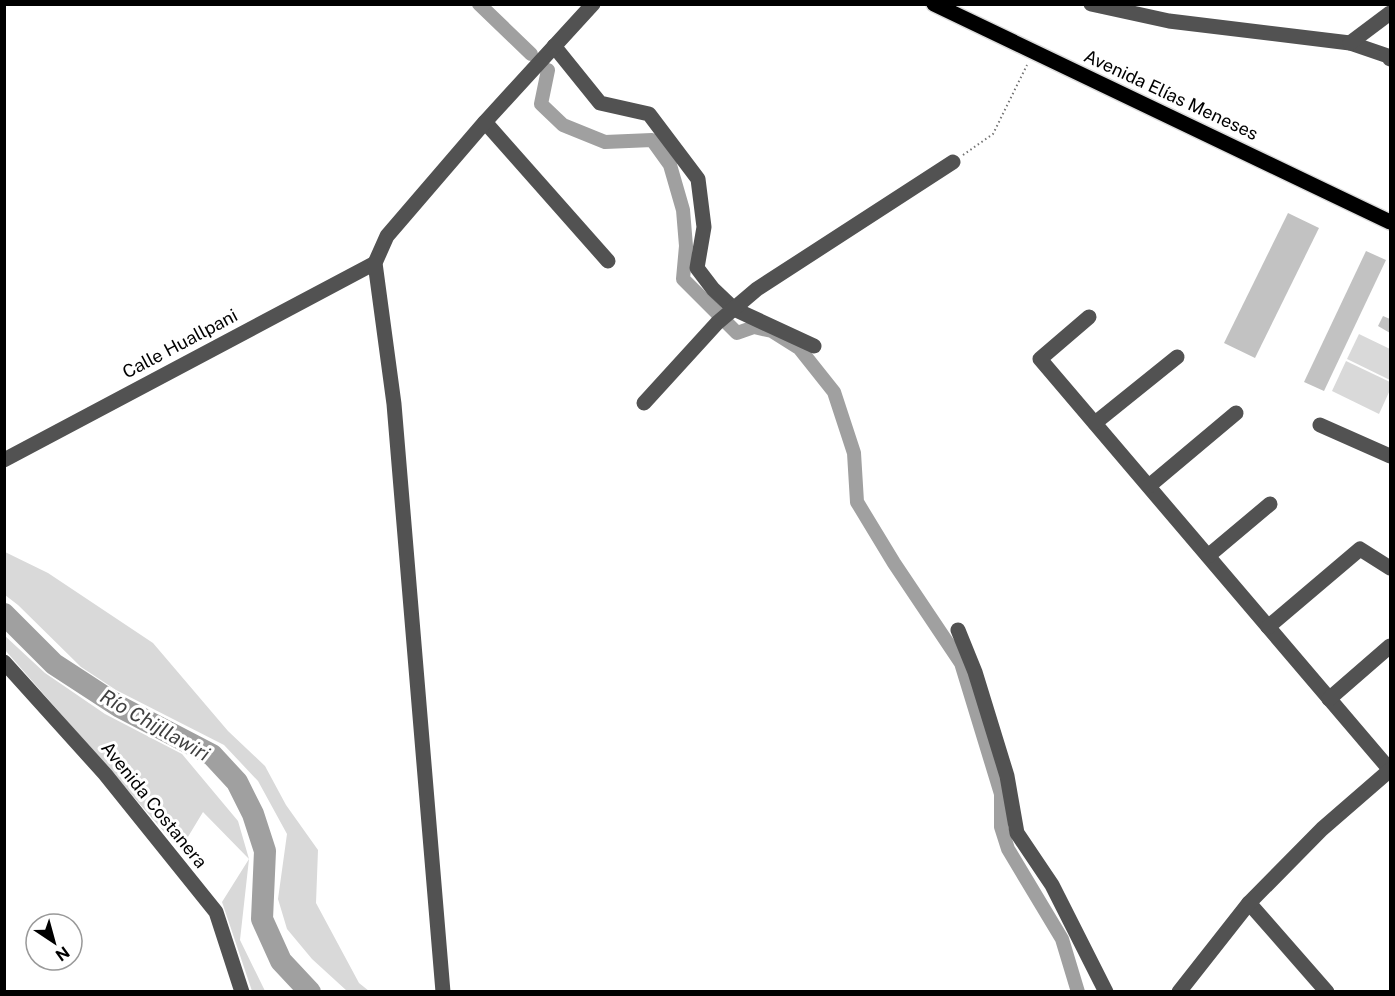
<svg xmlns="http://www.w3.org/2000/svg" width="1395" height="996" viewBox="0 0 1395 996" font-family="'Public Sans',sans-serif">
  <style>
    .green { fill: #d9d9d9 }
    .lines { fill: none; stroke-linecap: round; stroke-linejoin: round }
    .canal { stroke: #a0a0a0; stroke-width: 14 }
    .river { stroke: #a0a0a0; stroke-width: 22 }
    .building { fill: #c2c2c2 }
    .major-casing { stroke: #dbdbdb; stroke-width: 18 }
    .path { stroke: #747474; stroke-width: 2; stroke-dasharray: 1.5 3; stroke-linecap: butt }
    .minor { stroke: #525252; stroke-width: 15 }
    .major { stroke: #000; stroke-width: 15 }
    .labels { text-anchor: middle; stroke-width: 6; stroke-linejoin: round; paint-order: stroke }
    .street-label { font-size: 18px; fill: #000; stroke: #fff }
    .water-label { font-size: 20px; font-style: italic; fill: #414141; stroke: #fff }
  </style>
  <rect width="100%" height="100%" fill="#fff"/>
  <g class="green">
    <path d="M1359,334L1390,349V380L1347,359Z"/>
    <path d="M1346,361L1390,382V390L1379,414L1332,391Z"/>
    <path d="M5,552L48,573L153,643L228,731L265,766L286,805L318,850L316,903L359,983L369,991H347L312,959L287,929L278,899L287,834L258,781L224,745L116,690L81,667L18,605L5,595Z"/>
    <path d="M4,635L45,673L105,714L182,754L238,821L249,859L240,940L265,991H252L222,902L249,859L203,812L180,850L5,650Z"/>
  </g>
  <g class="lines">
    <g class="canal">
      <path d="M479,4L531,54"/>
      <path d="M548,70L541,104L563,125L605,142L652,140L670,165L683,210L686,246L683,279L737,333L754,327L772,331L799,348L834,392L854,453L857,502L894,563L961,663L1001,794V827L1008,849L1062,939L1078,992"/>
    </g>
    <path class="river" d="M4,614L54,664L120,707L212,755L237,782L253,814L265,851L262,919L281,961L310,992"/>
  </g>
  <g class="building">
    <path d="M1288,213L1319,228L1255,358L1224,343Z"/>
    <path d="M1366,251L1386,260L1324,391L1304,382Z"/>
    <path d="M1383,316L1390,319V333L1378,326Z"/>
  </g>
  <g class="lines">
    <g class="major-casing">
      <path id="major" d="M934,4L1390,222"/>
    </g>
    <path class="path" d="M963,155L993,134L1027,65"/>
    <g class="minor">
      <path d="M1091,4L1169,21L1350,43L1388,56L1390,59"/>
      <path d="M1350,43L1390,13"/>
      <path d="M554,46L600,103L649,114L698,179L704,227L697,268L713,289L734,309L814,346"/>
      <path d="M485,122L608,261"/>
      <path d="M1089,317L1040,359L1390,770"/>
      <path d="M644,403L717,323L757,289L953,162"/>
      <path d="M1095,423L1177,357"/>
      <path d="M1320,425L1390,456"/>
      <path d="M4,460L375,263"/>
      <path d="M1149,486L1236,413"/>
      <path d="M1208,556L1270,504"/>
      <path d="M1268,627L1360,549L1390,568"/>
      <path d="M958,630L975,672L1007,776L1017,833L1052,885L1106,992"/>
      <path d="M4,662L105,774L216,912L242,992"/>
      <path d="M1329,699L1390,646"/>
      <path d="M1249,903L1327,992"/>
      <path d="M443,992L394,404L375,263L387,236L485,122L593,4"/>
      <path d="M1179,992L1249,903L1322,829L1390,770"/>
    </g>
    <use href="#major" class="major"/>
  </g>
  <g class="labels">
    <g class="street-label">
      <text transform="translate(1171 95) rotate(25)" y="6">Avenida Elías Meneses</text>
      <text transform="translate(180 344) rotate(-28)" y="6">Calle Huallpani</text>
      <text transform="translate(154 805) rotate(51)" y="6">Avenida Costanera</text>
    </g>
    <g class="water-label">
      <text transform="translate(155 725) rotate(30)" y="7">Río Chijllawiri</text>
    </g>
  </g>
  <rect width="1395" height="996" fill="none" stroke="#000000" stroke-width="12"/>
  <g transform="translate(54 942) rotate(144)"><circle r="28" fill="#ffffff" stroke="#999999" stroke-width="1.5"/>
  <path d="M0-4.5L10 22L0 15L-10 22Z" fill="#000000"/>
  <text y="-9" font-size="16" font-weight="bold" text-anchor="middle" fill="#000000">N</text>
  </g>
</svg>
